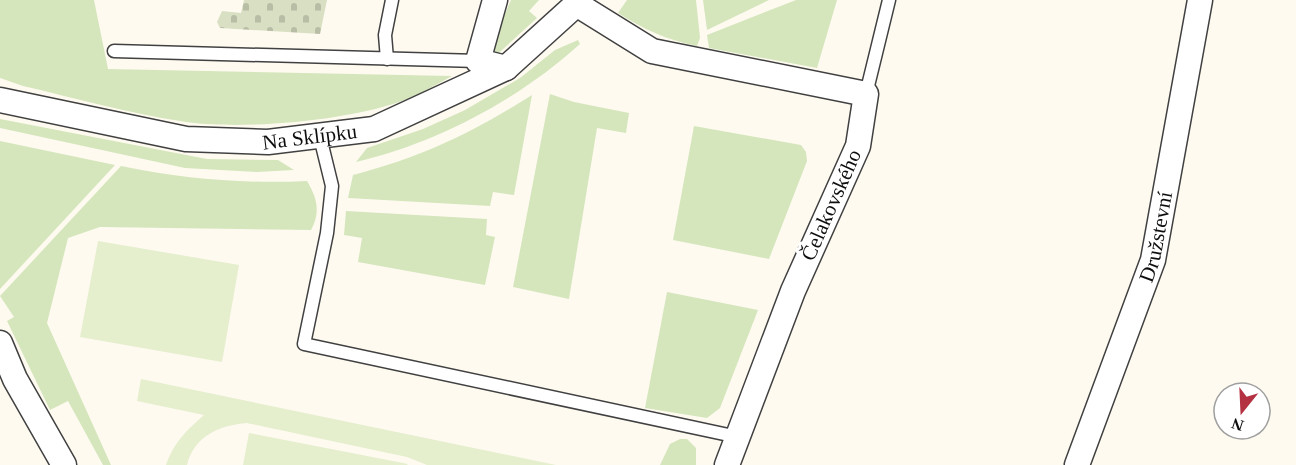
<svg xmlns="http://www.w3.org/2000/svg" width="1296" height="465" viewBox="0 0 1296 465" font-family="'Times New Roman',serif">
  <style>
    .green { fill: #d5e6bc }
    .cemetery { fill: url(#cemetery-stones) }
    .pitch { fill: #e5eecd }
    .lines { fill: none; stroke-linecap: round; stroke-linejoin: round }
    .lane-casing { stroke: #414141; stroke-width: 15 }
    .street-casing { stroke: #414141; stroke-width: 27 }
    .lane { stroke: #fff; stroke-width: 12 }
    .street { stroke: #fff; stroke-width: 24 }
    .labels { text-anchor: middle; stroke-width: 6; stroke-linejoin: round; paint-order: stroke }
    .street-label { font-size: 21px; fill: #0e0e0e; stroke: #fff }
  </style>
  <defs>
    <pattern id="cemetery-stones" width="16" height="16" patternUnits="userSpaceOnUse" patternTransform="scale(1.5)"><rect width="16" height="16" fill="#d8dfc2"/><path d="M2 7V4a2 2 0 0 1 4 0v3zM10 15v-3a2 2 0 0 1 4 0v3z" fill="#b8bea6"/></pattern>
  </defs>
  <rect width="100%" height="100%" fill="#fefaf0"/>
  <g class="green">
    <path d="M0,0H94L108,69L452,76C437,84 422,93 407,99C352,121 238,131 180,121C127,113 75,98 23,86L0,78Z"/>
    <path d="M511,0H539L529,11L537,18L490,61L485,59Z"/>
    <path d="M627,0H696L700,38L697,46C667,40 643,29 618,13Z"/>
    <path d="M703,0H769L707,30Z"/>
    <path d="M796,0H837L817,68L709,48L707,35Z"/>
    <path d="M578,40L580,44C518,100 437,143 356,162L367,148L423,129L465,110L520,78L555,50Z"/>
    <path d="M550,94L574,102L629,113L626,133L597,128L569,299L513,287Z"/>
    <path d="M532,95L514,195L493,192L490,206L348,198L353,175C422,157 472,133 532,95Z"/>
    <path d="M0,119L207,159L278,160L294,170L257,172L185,168L0,128Z"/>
    <path d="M694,126L801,145L806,152L807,161L769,259L673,240Z"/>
    <path d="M0,141L115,165L0,289Z"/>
    <path d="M121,166C182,179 245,184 307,181C317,198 321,212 311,230L100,227L68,238L47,323L111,465H103L68,401L50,410L7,321L14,317L0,296Z"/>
    <path d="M346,211L487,219L486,235L495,237L485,285L358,262L362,238L344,235Z"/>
    <path d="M667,292L758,310L720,408L707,418L645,408Z"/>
    <path d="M680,439H687L696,448V465H660L670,444Z"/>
  </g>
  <path class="cemetery" d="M244,0H327L320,34L220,28L217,22L222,11L241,13Z"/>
  <g class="pitch">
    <path d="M98,241L239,265L222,362L80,337Z"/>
    <path d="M141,379L556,465H427L407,457L247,423C220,425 194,436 187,465H166C174,442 187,430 204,415L137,401Z"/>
    <path d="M249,433L408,464L407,465H243Z"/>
  </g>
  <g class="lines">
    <g class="lane-casing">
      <g id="lane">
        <path d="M114,51L478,61"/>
        <path d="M387,59L385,35L392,0"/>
        <path d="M866,94L889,0"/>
        <path d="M320,137L332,186L327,233L304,344L738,437"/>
      </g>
    </g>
    <g class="street-casing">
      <g id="street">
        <path d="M495,0L478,61L506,68"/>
        <path d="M578,5L652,51L866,94L858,146L793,291L727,465"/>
        <path id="s1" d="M0,100L186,139L268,142L374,129L506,68L581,0"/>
        <path d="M0,343L15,379L64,465"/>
        <path id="s2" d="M1077,465L1153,260L1200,0"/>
      </g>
    </g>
    <use href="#lane" class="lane"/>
    <use href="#street" class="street"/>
  </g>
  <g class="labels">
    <g class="street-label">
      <text dy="7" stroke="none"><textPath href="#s1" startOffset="314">Na Sklípku</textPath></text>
      <text transform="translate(831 205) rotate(-66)" y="7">Čelakovského</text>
      <text dy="7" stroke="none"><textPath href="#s2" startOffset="242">Družstevní</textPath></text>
    </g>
  </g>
  <g transform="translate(1242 411) rotate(198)"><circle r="28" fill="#ffffff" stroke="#9f9f9f" stroke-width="1.5"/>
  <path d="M0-4.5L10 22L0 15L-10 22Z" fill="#b33141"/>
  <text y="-9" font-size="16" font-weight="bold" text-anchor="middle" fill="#0e0e0e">N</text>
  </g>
</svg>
